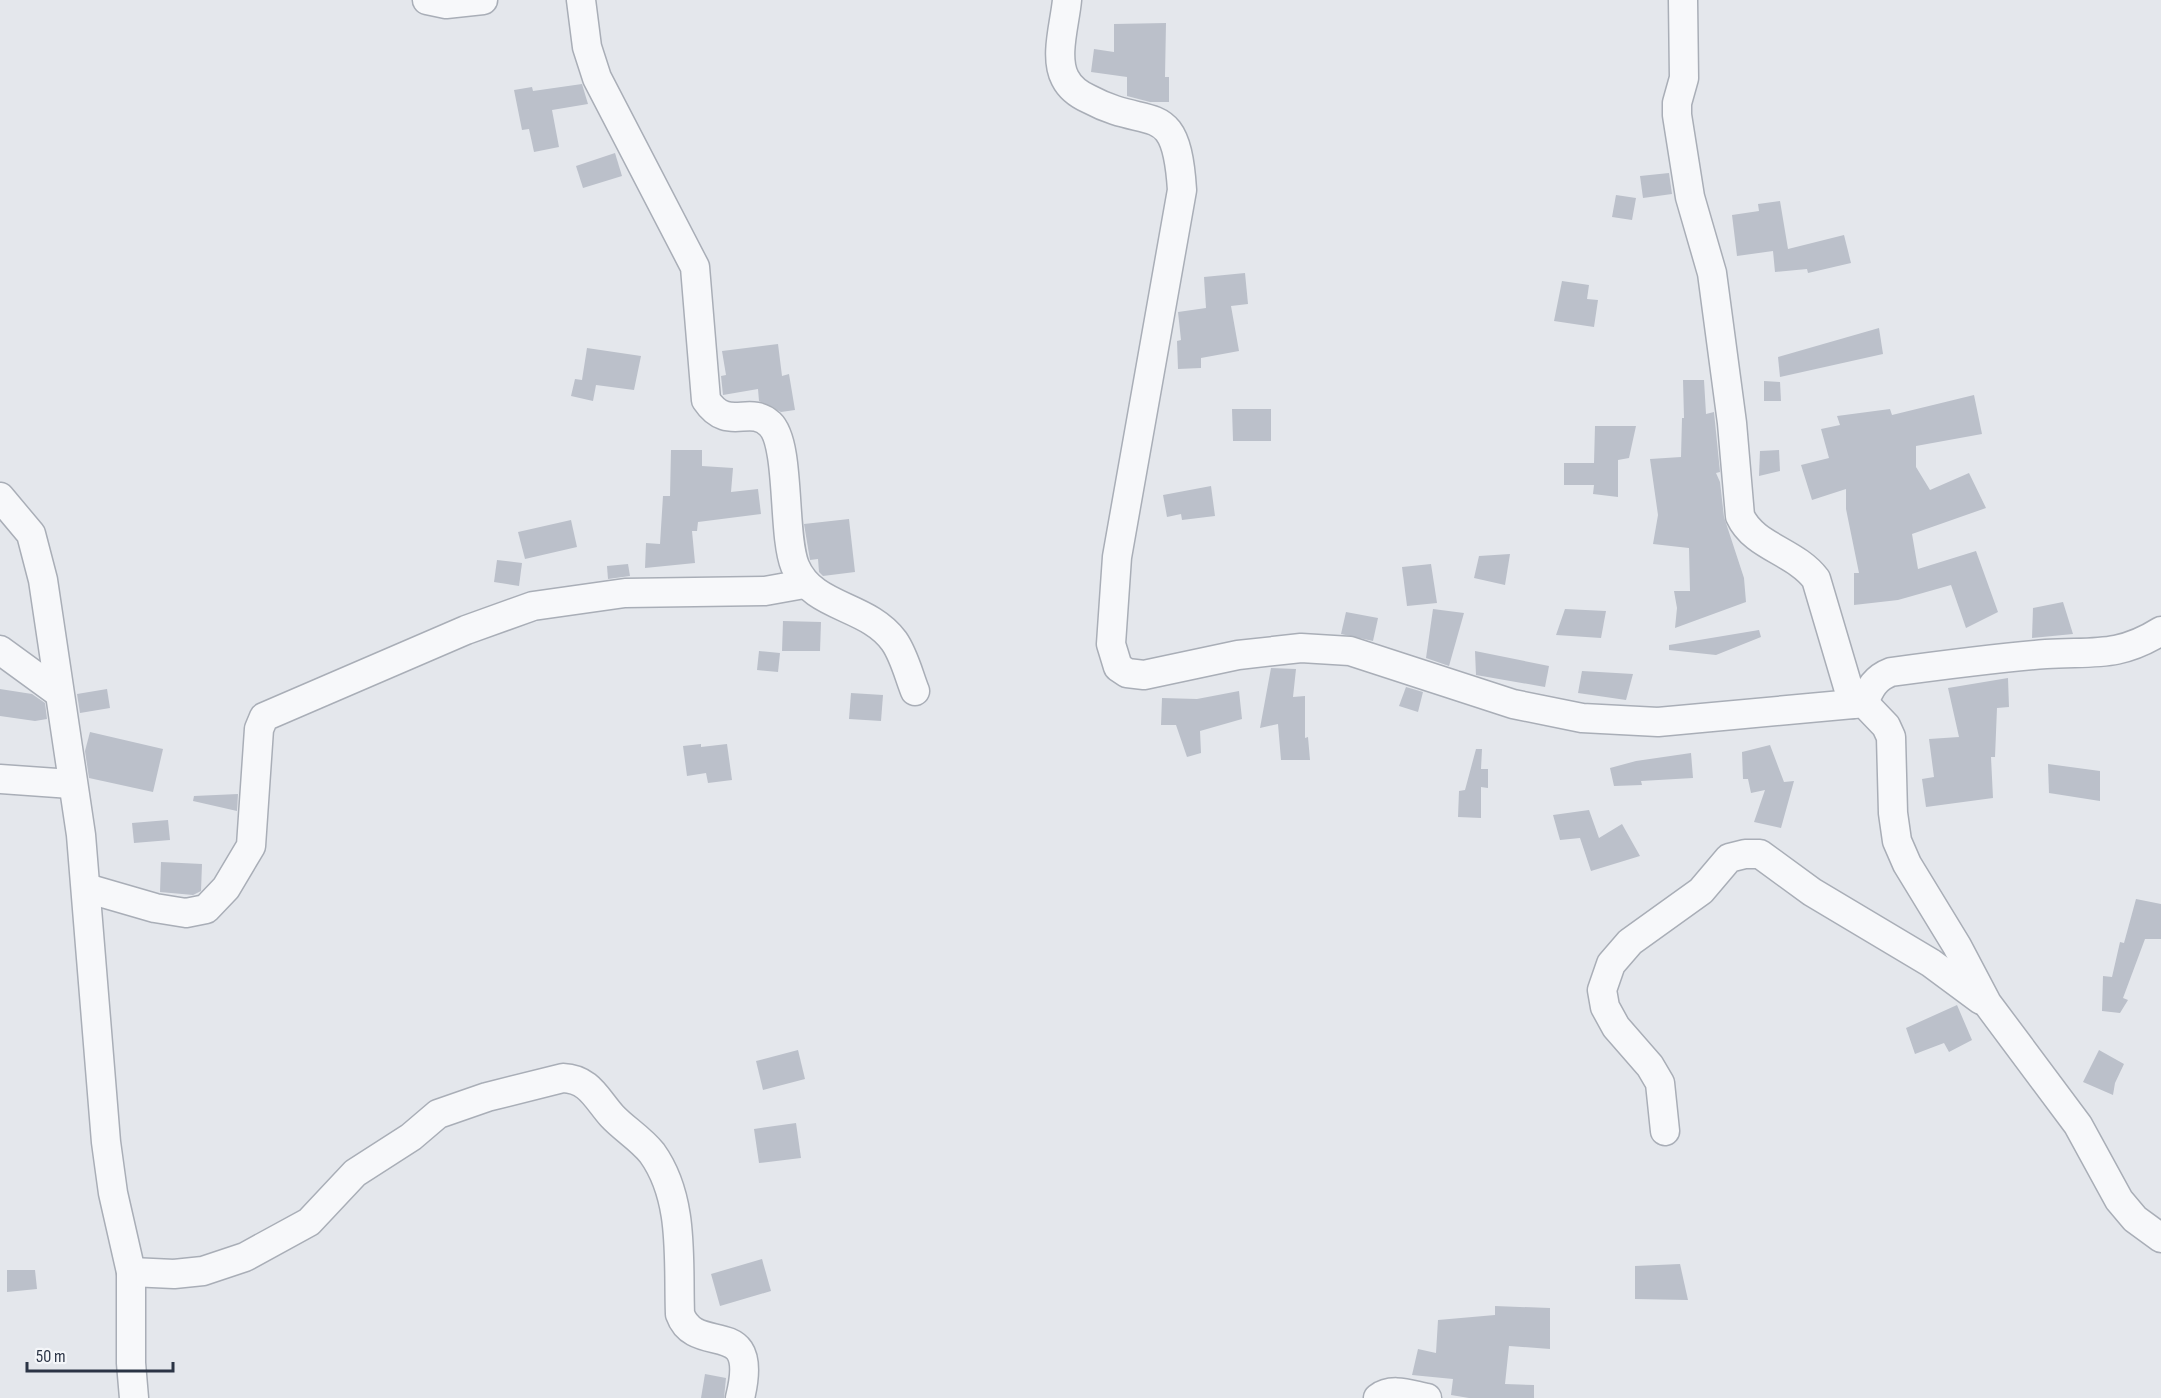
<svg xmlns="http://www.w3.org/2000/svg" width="2161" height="1398" viewBox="0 0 2161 1398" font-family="'Sofia Sans Condensed',sans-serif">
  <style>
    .building { fill: #bbc0ca }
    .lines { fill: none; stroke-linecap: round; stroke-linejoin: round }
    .minor-casing { stroke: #a9aeb7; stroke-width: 31 }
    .minor { stroke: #f7f8fa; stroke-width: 28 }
  </style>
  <rect width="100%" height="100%" fill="#e4e7ec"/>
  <g class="building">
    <path d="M1166,23L1165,77H1169V102H1150L1127,96V77L1091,72L1094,49L1114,52V24Z"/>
    <path d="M582,84L588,104L552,110L559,147L534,152L529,129L522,130L514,90L532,87L533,91Z"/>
    <path d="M615,153L622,176L583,188L576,166Z"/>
    <path d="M1669,173L1672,194L1643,198L1640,176Z"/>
    <path d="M1616,195L1636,198L1632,220L1612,217Z"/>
    <path d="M1780,201L1788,249L1844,235L1851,263L1808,273L1807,269L1775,272L1773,251L1737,256L1732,215L1759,211L1758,204Z"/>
    <path d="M1245,273L1248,304L1231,306L1239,351L1201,358V368L1178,369L1177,341L1181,340L1178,312L1206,308L1204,277Z"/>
    <path d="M1562,281L1589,285L1587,299L1598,300L1594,327L1554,321Z"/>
    <path d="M1879,328L1883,354L1780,377L1778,357Z"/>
    <path d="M778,344L782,376L789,374L795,410L781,412L759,401L758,389L723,395L721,376L726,375L722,351Z"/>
    <path d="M587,348L641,356L634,390L596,385L593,401L571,396L575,379L582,380Z"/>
    <path d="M1683,380H1704L1706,414L1714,412L1720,472L1716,473L1720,482L1724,517L1744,578L1746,602L1675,628L1677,608L1674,591H1690L1689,548L1653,544L1658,515L1650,459L1681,457L1682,418H1684Z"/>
    <path d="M1764,381L1780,382L1781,401H1764Z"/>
    <path d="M1974,395L1982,434L1916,446V467L1930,490L1969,473L1986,508L1912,534L1918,569L1976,551L1998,612L1966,628L1951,585L1898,600L1854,605V573H1859L1846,509V489L1812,500L1801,465L1829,458L1821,429L1840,425L1837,416L1890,409L1892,415Z"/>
    <path d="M1232,409H1271V441H1233Z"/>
    <path d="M1595,426H1636L1629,458L1618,460V497L1593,494L1594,485H1564V463H1594Z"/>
    <path d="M671,450H702V466L733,468L731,492L758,489L761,514L698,522L697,531H692L695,563L645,568L646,543L660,544L663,496H670Z"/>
    <path d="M1779,450L1780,471L1759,476L1760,451Z"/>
    <path d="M1211,486L1215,516L1182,520L1181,514L1167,517L1163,495Z"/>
    <path d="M849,519L855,572L823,576L819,572L818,559L810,560L804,524Z"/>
    <path d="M571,520L577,547L525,559L518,532Z"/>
    <path d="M1510,554L1505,585L1474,578L1479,556Z"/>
    <path d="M497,560L522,563L519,586L494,582Z"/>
    <path d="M628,564L630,576L608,579L607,566Z"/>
    <path d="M1431,564L1437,603L1407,606L1402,567Z"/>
    <path d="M2063,602L2073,634L2032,638L2033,608Z"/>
    <path d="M1433,609L1464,613L1449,666L1426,658Z"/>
    <path d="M1565,609L1606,611L1601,638L1556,635Z"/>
    <path d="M1346,612L1378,618L1373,641L1341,634Z"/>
    <path d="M783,621L821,622L820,651H782Z"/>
    <path d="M1759,630L1761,637L1716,655L1669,650V645Z"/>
    <path d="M759,651L780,653L778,672L757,670Z"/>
    <path d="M1475,651L1549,666L1545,687L1476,675Z"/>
    <path d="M1271,668L1296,669L1293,697L1305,696V738L1308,737L1310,760H1281L1278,724L1260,728Z"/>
    <path d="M1582,671L1633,674L1626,700L1578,693Z"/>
    <path d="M2008,678L2009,707L1997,708L1995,757H1991L1993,798L1926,807L1922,779L1934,777L1929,739L1959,737L1948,688Z"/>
    <path d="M1406,687L1423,692L1418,712L1399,706Z"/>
    <path d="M0,689L32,694L45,703L47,719L35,721L0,716Z"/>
    <path d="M107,689L110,708L80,713L77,694Z"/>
    <path d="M1239,691L1242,719L1200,731L1201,753L1187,757L1176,725H1161L1162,698L1197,699Z"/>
    <path d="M851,693L883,695L881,721L849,719Z"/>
    <path d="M90,732L163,749L153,792L89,778L85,751Z"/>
    <path d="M701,744V747L727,744L732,780L708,783L706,773L687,776L683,746Z"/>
    <path d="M1770,745L1784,782L1794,781L1781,828L1754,822L1765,790L1751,793L1748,779H1743L1742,752Z"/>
    <path d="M1476,749H1482L1481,769H1488V788L1481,787V818L1458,817L1459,791L1465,790Z"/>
    <path d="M1691,753L1693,778L1641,781L1642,785L1614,786L1610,768L1636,761Z"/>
    <path d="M2048,764L2100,771V801L2049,793Z"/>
    <path d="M238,794L237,811L193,801L194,796Z"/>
    <path d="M1589,810L1599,838L1622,824L1640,856L1591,871L1580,838L1560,840L1553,815Z"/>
    <path d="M168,820L170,840L134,843L132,823Z"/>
    <path d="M161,862L202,864L201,891L193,895L160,892Z"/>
    <path d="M2136,899L2161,904V939H2145L2123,998L2128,1000L2120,1013L2102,1011L2103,976L2112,977L2120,942L2124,943Z"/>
    <path d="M1957,1005L1972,1040L1949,1052L1944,1043L1915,1054L1906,1028Z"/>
    <path d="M798,1050L805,1079L763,1090L756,1061Z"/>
    <path d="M2099,1050L2124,1064L2115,1083L2113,1095L2083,1082Z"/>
    <path d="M796,1123L801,1158L759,1163L754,1129Z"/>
    <path d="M762,1259L771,1291L720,1306L711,1274Z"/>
    <path d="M1680,1264L1688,1300L1635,1299V1266Z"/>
    <path d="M7,1270H35L37,1289L7,1292Z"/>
    <path d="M1495,1306L1550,1308V1349L1509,1346L1505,1384L1534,1385V1398H1469L1451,1395L1453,1379L1412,1375L1418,1349L1436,1353L1438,1320L1495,1315Z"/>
    <path d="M705,1374L726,1378L724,1398H701Z"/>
  </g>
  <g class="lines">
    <g class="minor-casing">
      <g id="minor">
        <path d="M427,0L446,4L483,0"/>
        <path d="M581,0L587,47L597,78L695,267L706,400C728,433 749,404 770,424C791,444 782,534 795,566C813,609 867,604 894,641C904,655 909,676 915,691"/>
        <path d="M1067,0C1065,23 1054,57 1065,78C1070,88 1080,95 1089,99C1150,132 1176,96 1182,190L1117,557L1111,644L1118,667L1127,673L1144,675L1238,655L1301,648L1350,651L1513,704L1582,718L1658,722L1864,703L1886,726L1891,737L1893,813L1897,841L1907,864L1957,946L1987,1003L2078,1125L2119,1200L2135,1219L2161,1238"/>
        <path d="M1683,0L1684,78L1677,103V115L1690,197L1712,273L1732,423L1740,516C1754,547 1795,551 1816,579L1853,704"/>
        <path d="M0,497L31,534L43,580L81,835L106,1142L113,1193L131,1272V1363L134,1398"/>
        <path d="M0,650L59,693"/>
        <path d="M1864,703C1870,688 1875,678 1891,672C1943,665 1995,658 2046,654C2093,651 2118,658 2161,631"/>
        <path d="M0,779L71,784"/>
        <path d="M86,888L155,908L186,913L206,909L226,888L251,846L259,729L264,717L466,630L533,606L625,593L765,591L804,584"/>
        <path d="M1665,1131L1660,1083L1650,1066L1616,1027L1605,1007L1602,990L1611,964L1630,942L1701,891L1729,858L1745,854H1760L1812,892L1931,963L1981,1000"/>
        <path d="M131,1272L174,1274L203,1271L245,1257L309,1222L355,1173L411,1137L438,1114L487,1097L563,1078C589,1079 596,1098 612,1116C624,1129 640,1138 652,1153C685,1199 678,1260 680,1314C696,1359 761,1312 740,1398"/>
        <path d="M1378,1398C1392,1387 1411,1395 1427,1398"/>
      </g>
    </g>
    <use href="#minor" class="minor"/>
  </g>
  <path d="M27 1362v9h146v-9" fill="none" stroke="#2b3445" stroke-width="3"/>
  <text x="36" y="1362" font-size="18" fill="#2b3445" stroke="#f4f6f9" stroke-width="4.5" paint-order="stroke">50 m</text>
</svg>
